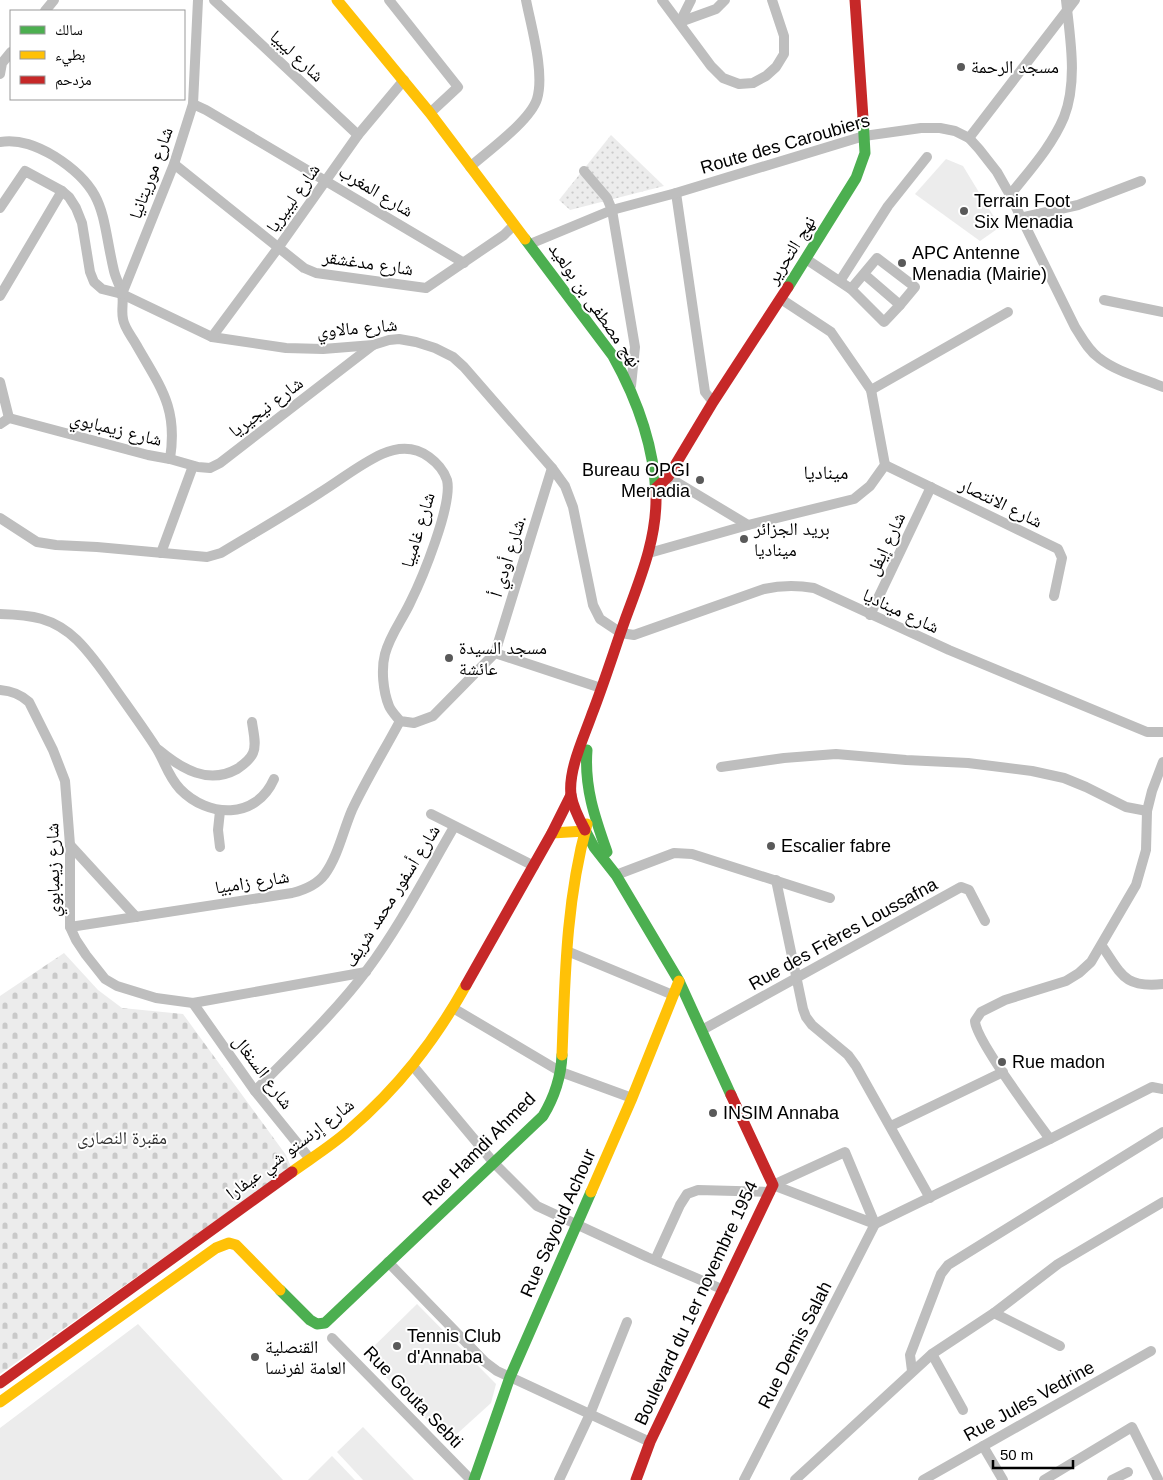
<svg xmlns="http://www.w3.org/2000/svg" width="1163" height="1480" viewBox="0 0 1163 1480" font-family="Arial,'Noto Naskh Arabic',sans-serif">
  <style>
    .grass { fill: url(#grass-dots) }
    .cemetery { fill: url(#cemetery-stones) }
    .park { fill: #ececec }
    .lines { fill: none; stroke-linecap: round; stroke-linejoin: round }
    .street { stroke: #bebebe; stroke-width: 10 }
    .fast { stroke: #4caf50; stroke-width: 11 }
    .slow { stroke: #ffc107; stroke-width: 11 }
    .jam { stroke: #c62828; stroke-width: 11 }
    .poi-dot { fill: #595959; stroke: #fff; stroke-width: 2 }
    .labels { text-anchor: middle; stroke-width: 4; stroke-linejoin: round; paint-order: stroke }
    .street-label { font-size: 18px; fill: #000; stroke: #fff }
    .poi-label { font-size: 18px; fill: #000; stroke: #fff; text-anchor: start }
    .park-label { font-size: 18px; fill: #333; stroke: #fff }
    .neighbourhood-label { font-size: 19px; fill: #000; stroke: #fff }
  </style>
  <defs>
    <pattern id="grass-dots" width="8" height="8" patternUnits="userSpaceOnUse" patternTransform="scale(1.25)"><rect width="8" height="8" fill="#ececec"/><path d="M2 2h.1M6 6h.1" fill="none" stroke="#c9c9c9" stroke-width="1.8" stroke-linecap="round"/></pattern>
    <pattern id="cemetery-stones" width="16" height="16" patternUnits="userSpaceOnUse" patternTransform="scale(1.25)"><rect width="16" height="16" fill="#ececec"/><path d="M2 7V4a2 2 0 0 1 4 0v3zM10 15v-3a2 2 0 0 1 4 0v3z" fill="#c9c9c9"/></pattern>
  </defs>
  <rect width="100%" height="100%" fill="#fff"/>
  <path class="grass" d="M611,135L664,186L570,210L559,200Z"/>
  <path class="cemetery" d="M64,953L98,990L122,1008L183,1014L286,1155L291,1167L0,1374V996Z"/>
  <g class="park">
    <path d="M946,159L963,166L1000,227L980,241L915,194Z"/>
    <path d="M417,1304L496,1384L491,1403L448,1442L365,1355Z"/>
    <path d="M138,1324L283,1480H0V1428Z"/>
    <path d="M363,1427L414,1480H363L337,1452Z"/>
    <path d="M332,1456L355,1480H308Z"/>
  </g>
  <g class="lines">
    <g class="street">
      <path d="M214,0L358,135"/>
      <path d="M389,0L458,87L430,113"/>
      <path d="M662,0L711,66L723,78L739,84L753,83L766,76L776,67L784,54V36L772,0"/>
      <path d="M45,11L54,0"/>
      <path d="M680,22L716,9L725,0"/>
      <path d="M680,22L691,0"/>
      <path d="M0,74L2,63L11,52"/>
      <path d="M193,104L206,110L464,263"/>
      <path d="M969,138L1075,0"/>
      <path d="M0,142C20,139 37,146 54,156C108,190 101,216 114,271C116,279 120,286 122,293C124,301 121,311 123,319C124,328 133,338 137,346C161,388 178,408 170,459L148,455L9,418L0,424"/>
      <path d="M174,164L304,268L316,273L426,288L504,235L514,225"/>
      <path d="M470,167C488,151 530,121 537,99C545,73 531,26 526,0"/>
      <path d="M584,171L607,198L612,210L635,347L631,386"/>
      <path d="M676,193L705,392L713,402"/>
      <path d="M1010,195C1029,171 1052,146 1064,117C1078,81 1070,38 1066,0"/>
      <path d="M0,208L25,171L62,191L69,197L76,208L82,223L90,272L94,282L102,289L122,294L212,337L286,348L323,349L373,345L389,340L399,339L416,342L435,348L453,357L464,367L552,468L565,486L573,507L593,605L600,619L621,633L634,635L764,589C782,585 796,585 814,588L949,650L1147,732H1163"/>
      <path d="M1020,218L1078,205L1141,181"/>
      <path d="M530,244L612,210L676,193L864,136L921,128H940L955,131L969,138L979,149L997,172L1010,195L1075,327C1082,338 1088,350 1099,358C1117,372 1142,378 1163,387"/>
      <path d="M806,259L851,289L884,322L900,305"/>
      <path d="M840,281L888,206L927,157"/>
      <path d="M851,289L877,258L915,287L900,305L864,274"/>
      <path d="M122,294L174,164L193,104L198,0"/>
      <path d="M0,296L62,191"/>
      <path d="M1104,300L1163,312"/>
      <path d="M212,337L278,248L358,135L404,80"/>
      <path d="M0,382L9,418"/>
      <path d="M871,390L1008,312"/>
      <path d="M170,459L198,467L210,468L220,463L373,345"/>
      <path d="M885,465L1058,549L1062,558L1054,596"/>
      <path d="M668,477L748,525"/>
      <path d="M0,518L37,542L56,545L97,547L207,557L221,553C254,533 289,513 321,492C342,479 360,464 382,454C398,447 414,446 429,457C436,462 444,471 447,480C453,504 422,579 410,603C402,620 390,635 385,654C381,669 383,691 389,706C391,711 396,716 400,721L414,723L433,716L495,653L601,688"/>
      <path d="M161,553L193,466"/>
      <path d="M649,553L748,525L854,499L870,486L885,465L871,390L831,332L781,299"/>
      <path d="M0,614C31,615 53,617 77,640C91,654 103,671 114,687C128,707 142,726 155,746C165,761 167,775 180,789C208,818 256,820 274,779"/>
      <path d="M870,615L931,487"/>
      <path d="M495,653L552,468"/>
      <path d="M0,690C12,691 20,694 29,702L53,750L65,781L70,845V927L76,940L86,955L105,979L117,986L156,998L193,1003L366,972"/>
      <path d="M159,750C182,769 208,785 237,769C243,765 250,760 253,753C257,744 253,731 252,722"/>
      <path d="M721,767L784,758L836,754L906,760L968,763L1032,771L1064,778L1086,787L1126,807L1147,811"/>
      <path d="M220,811L218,830L220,847"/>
      <path d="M431,814L534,866"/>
      <path d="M70,845L136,917"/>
      <path d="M616,875L674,853L692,854L830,898"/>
      <path d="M776,880L803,1009L806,1017L812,1025L848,1055L856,1066L930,1198"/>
      <path d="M70,927L292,893C304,890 317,885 325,874C338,856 343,831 352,810C366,780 384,751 400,721"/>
      <path d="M1102,946C1122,975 1124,988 1163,984"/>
      <path d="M567,951L673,995"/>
      <path d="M193,1003L255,1091L310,1159"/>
      <path d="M453,1008L561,1072L632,1098"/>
      <path d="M702,1030L961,887L969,890L985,921"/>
      <path d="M413,1066L494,1163L537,1206L647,1257L724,1290"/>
      <path d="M255,1091C293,1052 334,1014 367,970C400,926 426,875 454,827"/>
      <path d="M891,1126L1003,1072"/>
      <path d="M1050,1139C1036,1120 975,1039 975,1021L981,1012L1005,1000L1066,981L1079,973L1091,962L1136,885L1146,850L1147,811L1152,791L1163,762"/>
      <path d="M773,1185L875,1224L1050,1139L1152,1087L1163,1089"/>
      <path d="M655,1260L680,1205L687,1194L698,1190L770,1192"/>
      <path d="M388,1262L485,1362L497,1371L650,1442"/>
      <path d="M994,1313L1060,1346"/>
      <path d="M332,1338L471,1480"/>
      <path d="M932,1354L963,1410"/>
      <path d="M912,1371L910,1355L941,1274L948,1265L1163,1132"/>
      <path d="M983,1446L1003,1480"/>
      <path d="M559,1480L590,1414L627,1322"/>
      <path d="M744,1480L875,1224L845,1152L773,1185"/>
      <path d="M795,1480L932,1354L994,1313L1058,1264L1163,1202"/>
      <path d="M923,1480L1151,1351"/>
      <path d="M1044,1480L1132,1427L1158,1479"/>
      <path d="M1112,1480L1128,1472"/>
    </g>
    <g class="fast">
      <path d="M525,239L613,356C637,399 654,445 656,495"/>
      <path d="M788,287L856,178L865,153L863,118"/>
      <path d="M587,750C584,787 595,818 607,852"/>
      <path d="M585,830L594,847L616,875L679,981L731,1095"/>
      <path d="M280,1290L310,1320L317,1324L325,1323L543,1116C555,1096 561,1078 562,1055"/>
      <path d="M474,1480L510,1377L591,1192"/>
    </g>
    <g class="slow">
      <path d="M337,0L430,113L525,239"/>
      <path d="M552,833L585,831"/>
      <path d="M562,1055C565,976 566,901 587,824"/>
      <path d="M292,1172C310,1159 331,1146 348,1131C398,1088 434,1042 466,985"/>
      <path d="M591,1192L632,1098L679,981"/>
      <path d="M0,1402L216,1248L229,1243L236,1245L280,1290"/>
    </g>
    <g class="jam">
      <path d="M855,0L863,118"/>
      <path d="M655,489L668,477L713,402L788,287"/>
      <path d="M585,830C579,819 573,807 571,795C568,770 584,737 592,714C604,683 614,651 625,620C640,579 657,539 656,495"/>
      <path d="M466,985L552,833L571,795"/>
      <path d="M0,1383L292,1172"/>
      <path d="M636,1480L650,1442L773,1185L731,1095"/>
    </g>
  </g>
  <g class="poi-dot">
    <circle cx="961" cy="67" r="5"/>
    <circle cx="964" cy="211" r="5"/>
    <circle cx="902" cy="263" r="5"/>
    <circle cx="700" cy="480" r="5"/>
    <circle cx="744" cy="539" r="5"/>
    <circle cx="449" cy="658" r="5"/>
    <circle cx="771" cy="846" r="5"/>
    <circle cx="1002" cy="1062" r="5"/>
    <circle cx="713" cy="1113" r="5"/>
    <circle cx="397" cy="1346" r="5"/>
    <circle cx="255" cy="1357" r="5"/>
  </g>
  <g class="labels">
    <g class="street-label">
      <text transform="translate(297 56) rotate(43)" y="6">شارع ليبيا</text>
      <text transform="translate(785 144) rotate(-16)" y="6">Route des Caroubiers</text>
      <text transform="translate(151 173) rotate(-70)" y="6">شارع موريتانيا</text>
      <text transform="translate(376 191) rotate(31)" y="6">شارع المغرب</text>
      <text transform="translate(293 198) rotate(-55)" y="6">شارع ليبيريا</text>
      <text transform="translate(791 250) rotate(-58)" y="6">نهج التحرير</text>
      <text transform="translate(368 263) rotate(8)" y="6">شارع مدغشقر</text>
      <text transform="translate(595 305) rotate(55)" y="6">نهج مصطفى بن بولعيد</text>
      <text transform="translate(357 328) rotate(-5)" y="6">شارع مالاوي</text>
      <text transform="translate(266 407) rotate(-37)" y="6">شارع نيجيريا</text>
      <text transform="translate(116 429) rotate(14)" y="6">شارع زيمبابوي</text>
      <text transform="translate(1001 503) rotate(26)" y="6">شارع الانتصار</text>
      <text transform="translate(418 530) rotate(-73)" y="6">شارع غامبيا</text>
      <text transform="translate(886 544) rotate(-65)" y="6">شارع إيفل</text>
      <text transform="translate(508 556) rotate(-73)" y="6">شارع أودي أ.</text>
      <text transform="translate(901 611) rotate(25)" y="6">شارع ميناديا</text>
      <text transform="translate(53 870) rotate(-91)" y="6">شارع زيمبابوي</text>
      <text transform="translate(252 882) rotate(-9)" y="6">شارع زامبيا</text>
      <text transform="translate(392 896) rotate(-58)" y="6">شارع أسفور محمد شريف</text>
      <text transform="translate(843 934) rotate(-29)" y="6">Rue des Frères Loussafna</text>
      <text transform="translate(263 1072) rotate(53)" y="6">شارع السنغال</text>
      <text transform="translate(290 1149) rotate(-37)" y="6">شارع إرنستو شي عيفارا</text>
      <text transform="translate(479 1149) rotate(-45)" y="6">Rue Hamdi Ahmed</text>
      <text transform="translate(558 1223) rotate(-66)" y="6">Rue Sayoud Achour</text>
      <text transform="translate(696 1303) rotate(-65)" y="6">Boulevard du 1er novembre 1954</text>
      <text transform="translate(795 1345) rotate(-63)" y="6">Rue Demis Salah</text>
      <text transform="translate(413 1397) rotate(46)" y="6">Rue Gouta Sebti</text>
      <text transform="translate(1029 1401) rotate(-29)" y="6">Rue Jules Vedrine</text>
    </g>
    <g class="poi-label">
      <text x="971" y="73">مسجد الرحمة</text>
      <text x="974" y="207">Terrain Foot<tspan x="974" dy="21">Six Menadia</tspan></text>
      <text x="912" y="259">APC Antenne<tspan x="912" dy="21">Menadia (Mairie)</tspan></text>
      <text x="690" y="476" text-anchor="end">Bureau OPGI<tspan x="690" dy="21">Menadia</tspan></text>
      <text x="754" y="535">بريد الجزائر<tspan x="754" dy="21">ميناديا</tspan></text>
      <text x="459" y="654">مسجد السيدة<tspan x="459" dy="21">عائشة</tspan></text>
      <text x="781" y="852">Escalier fabre</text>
      <text x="1012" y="1068">Rue madon</text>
      <text x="723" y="1119">INSIM Annaba</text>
      <text x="407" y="1342">Tennis Club<tspan x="407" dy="21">d'Annaba</tspan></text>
      <text x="265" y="1353">القنصلية<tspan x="265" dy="21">العامة لفرنسا</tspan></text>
    </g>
    <g class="park-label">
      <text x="122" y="1144">مقبرة النصارى</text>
    </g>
    <g class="neighbourhood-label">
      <text x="826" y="479">ميناديا</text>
    </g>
  </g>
  <rect x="10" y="10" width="175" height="90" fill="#ffffff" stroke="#999999"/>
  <rect x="20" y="26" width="25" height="8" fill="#4caf50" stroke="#999999"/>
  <text x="55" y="35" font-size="15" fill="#000000">سالك</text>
  <rect x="20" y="51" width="25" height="8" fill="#ffc107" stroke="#999999"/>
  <text x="55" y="60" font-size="15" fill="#000000">بطيء</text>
  <rect x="20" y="76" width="25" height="8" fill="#c62828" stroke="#999999"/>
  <text x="55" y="85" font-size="15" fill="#000000">مزدحم</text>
  <path d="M993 1460v8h80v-8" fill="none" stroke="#000000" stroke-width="2.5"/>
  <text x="1000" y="1460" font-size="15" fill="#000000" stroke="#ffffff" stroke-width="4" paint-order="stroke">50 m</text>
</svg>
